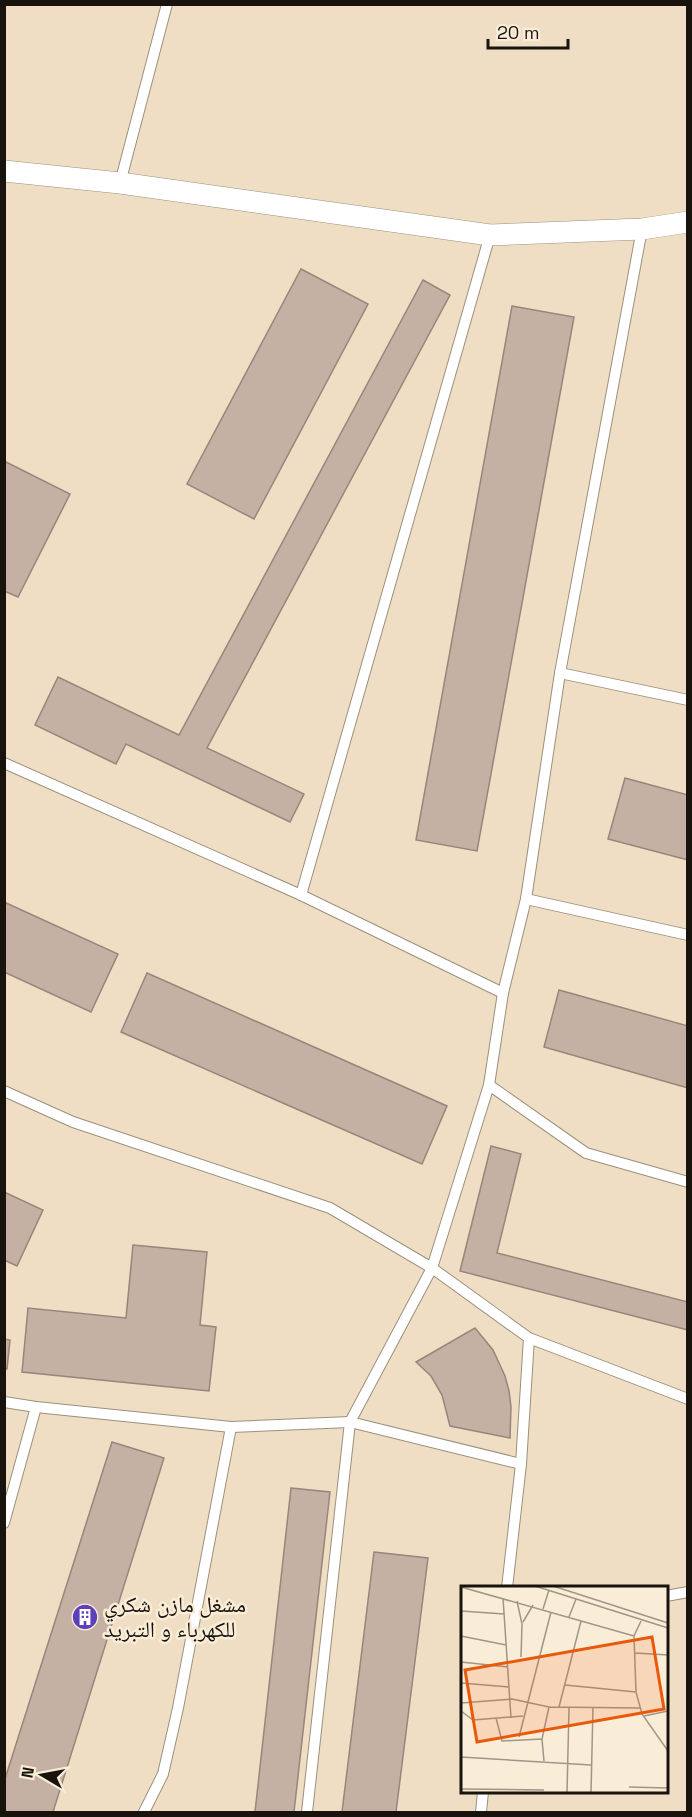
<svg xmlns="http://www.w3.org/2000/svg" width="692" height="1817" viewBox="0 0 692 1817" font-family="'Space Grotesk','Noto Naskh Arabic',sans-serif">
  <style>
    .built { fill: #efdec4; fill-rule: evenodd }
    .building { fill: #c5b0a4; stroke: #99857a; stroke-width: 1.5 }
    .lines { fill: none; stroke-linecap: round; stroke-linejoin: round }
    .service-casing { stroke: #9b907d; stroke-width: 12 }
    .minor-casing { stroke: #9b907d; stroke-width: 22 }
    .service { stroke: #fff; stroke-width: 10 }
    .minor { stroke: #fff; stroke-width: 21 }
    .labels { text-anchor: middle; stroke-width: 5; stroke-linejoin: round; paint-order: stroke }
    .poi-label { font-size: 22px; fill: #18140d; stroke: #f9edd8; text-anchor: start }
    .inset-road { fill: none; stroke: #9f9687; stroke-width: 1.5 }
    .view { fill: #e8590c; fill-opacity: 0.15; stroke: #e8590c; stroke-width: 3 }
    .inset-edge { fill: none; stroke: #18140d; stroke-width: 3 }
  </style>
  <rect width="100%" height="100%" fill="#f9edd8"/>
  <path class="built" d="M5,5H687V1812H5ZM462,1588H666V1792H462Z"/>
  <g class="building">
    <path d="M301,269L368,304L254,519L187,484Z"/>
    <path d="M423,280L450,295L207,748L304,794L290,822L126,744L116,764L35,725L58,677L179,735Z"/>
    <path d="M512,306L574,317L477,851L416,840Z"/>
    <path d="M4,461L70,494L18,597L4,591Z"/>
    <path d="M625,778L688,795V860L608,839Z"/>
    <path d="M4,902L118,954L91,1012L4,972Z"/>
    <path d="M147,973L447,1106L422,1164L121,1032Z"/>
    <path d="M559,990L688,1026V1088L544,1047Z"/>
    <path d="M491,1146L521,1154L497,1253L688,1302V1330L460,1271Z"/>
    <path d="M4,1192L43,1210L17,1266L4,1260Z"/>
    <path d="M133,1245L207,1252L200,1325L216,1327L209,1391L22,1372L28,1308L126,1318Z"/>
    <path d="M475,1328L493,1350L505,1376L509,1391L511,1407L510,1438L450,1426L442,1395L431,1376L416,1362Z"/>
    <path d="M4,1339L10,1340L7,1369H4Z"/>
    <path d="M112,1442L164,1458L53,1812H4V1782Z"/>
    <path d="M291,1488L330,1492L294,1812H255Z"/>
    <path d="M374,1552L428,1558L396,1812H342Z"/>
  </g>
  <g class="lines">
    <g class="service-casing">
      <g id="service">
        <path d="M120,183L167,4"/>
        <path d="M560,673L688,700"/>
        <path d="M4,763L301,895L503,993"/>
        <path d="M301,895L490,235"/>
        <path d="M526,899L688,935"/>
        <path d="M489,1085L586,1153L688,1182"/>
        <path d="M4,1091L73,1122L330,1208L432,1268L529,1338L688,1399"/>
        <path d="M4,1402L36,1407L231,1427L350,1422L521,1464"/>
        <path d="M4,1523L36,1407"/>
        <path d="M507,1588L521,1464L529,1338"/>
        <path d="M666,1596L688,1592"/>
        <path d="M144,1812L163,1774L178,1708L231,1427"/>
        <path d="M307,1812L350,1422L432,1268L489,1085L503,993L526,899L560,673L642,229"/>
        <path d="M481,1812L483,1792"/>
      </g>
    </g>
    <g class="minor-casing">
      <path id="minor" d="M4,171L120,183L490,235L642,229L688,222"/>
    </g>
    <use href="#service" class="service"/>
    <use href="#minor" class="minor"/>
  </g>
  <defs>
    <g id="building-disc" transform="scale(1.35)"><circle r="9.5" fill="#5c40b9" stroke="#f9edd8"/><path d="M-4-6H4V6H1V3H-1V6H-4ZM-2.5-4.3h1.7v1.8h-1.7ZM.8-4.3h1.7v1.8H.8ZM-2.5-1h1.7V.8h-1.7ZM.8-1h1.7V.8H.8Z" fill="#fff"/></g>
  </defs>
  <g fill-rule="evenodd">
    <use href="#building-disc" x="85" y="1617"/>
  </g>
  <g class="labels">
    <g class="poi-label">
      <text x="104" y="1612">مشغل مازن شكري<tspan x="104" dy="25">للكهرباء و التبريد</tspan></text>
    </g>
  </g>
  <g transform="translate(461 1586)">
    <rect width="207" height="207" fill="#f9edd8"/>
    <path class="inset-road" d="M74,0L207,42M92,0L207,37M0,1L173,50M42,12L50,132M56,15L61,38L60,71M82,23L88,4M0,25L43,28M108,31L115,13M180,35L173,50L175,106L181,128L207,165M62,36L72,19M0,50L45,59M174,67L207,69M0,76L47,81M0,97L48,101M104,99L175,106M0,117L51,113L88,121L179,122M98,121L120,35M0,125L12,134L62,130M183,130L207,125M35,132L41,155L81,153M58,151L90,26M0,171L130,179M83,175L81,153L88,121M168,201L207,202M0,203L83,204M106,207L108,122M130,207L132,121"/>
    <path class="view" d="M191,51L203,123L16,156L4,84Z"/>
    <rect width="207" height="207" class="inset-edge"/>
  </g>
  <rect width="692" height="1817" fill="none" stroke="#18140d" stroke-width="12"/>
  <g transform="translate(42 1775) rotate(280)" stroke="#f9edd8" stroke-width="4.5" paint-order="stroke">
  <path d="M0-4.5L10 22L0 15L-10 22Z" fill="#18140d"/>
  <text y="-9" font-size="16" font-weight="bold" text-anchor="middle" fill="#18140d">N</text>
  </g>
  <path d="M488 39v9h80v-9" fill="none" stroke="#18140d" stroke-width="3"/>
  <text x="497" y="39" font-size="18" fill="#18140d" stroke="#f9edd8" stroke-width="4.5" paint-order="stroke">20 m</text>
</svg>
